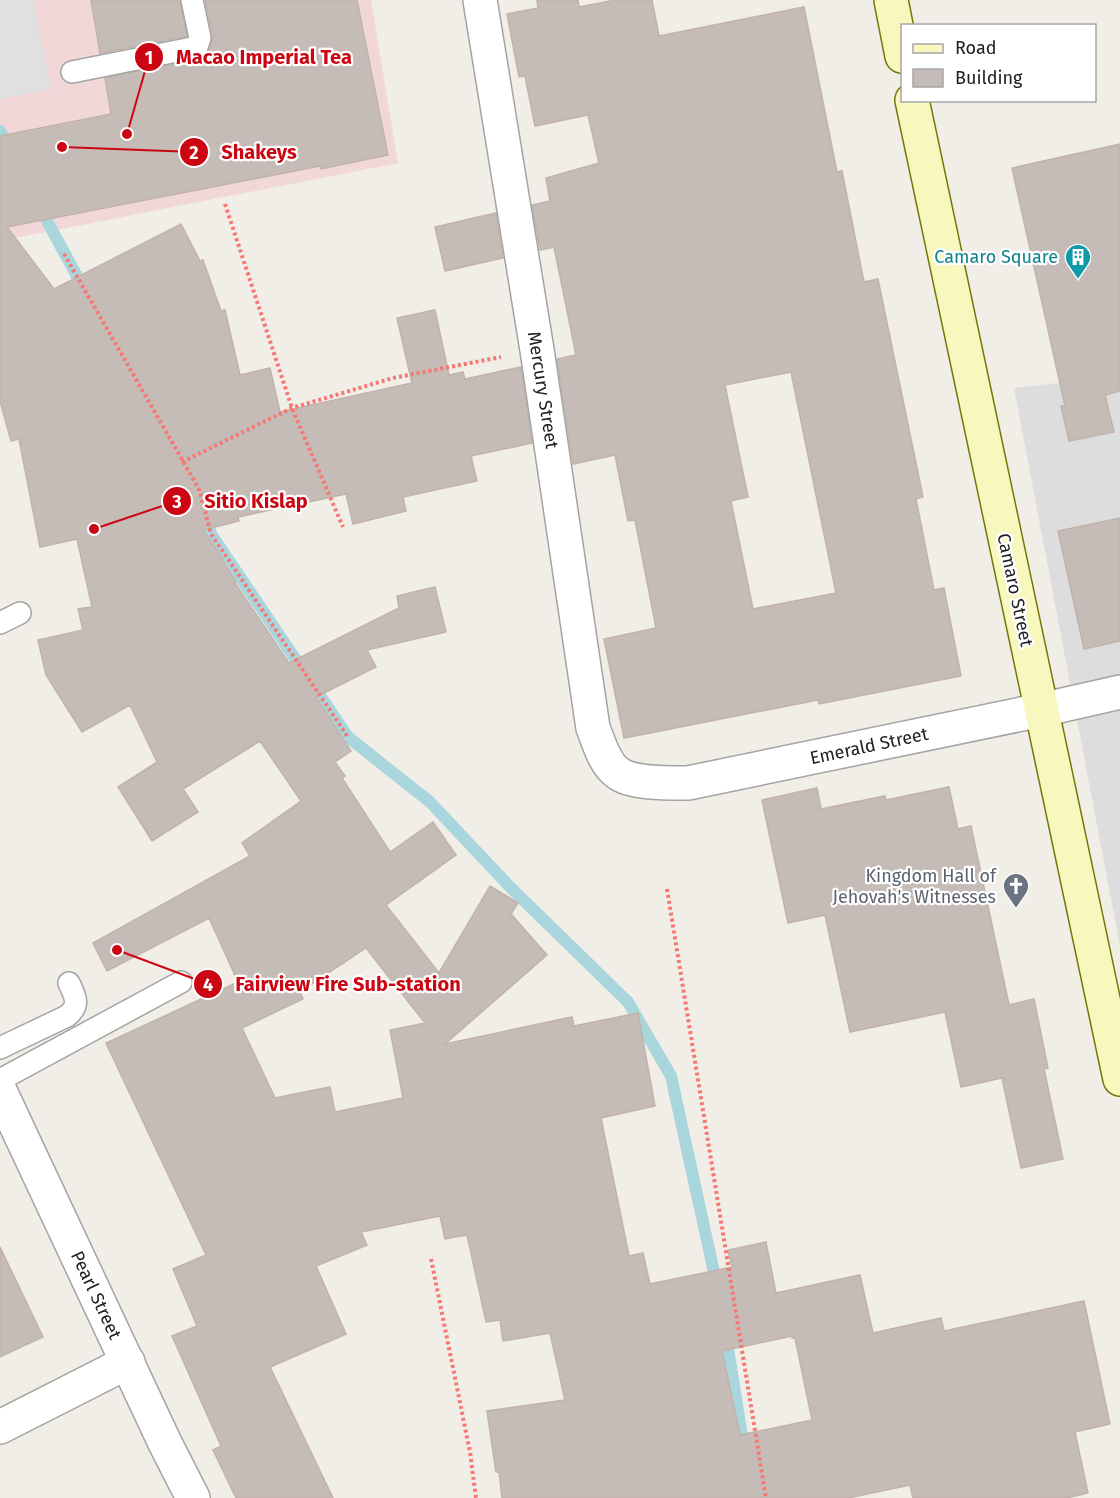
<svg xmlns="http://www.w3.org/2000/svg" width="1120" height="1498" viewBox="0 0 1120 1498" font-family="'Fira Sans',sans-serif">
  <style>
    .residential { fill: #dedddd }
    .commercial { fill: #f1d7d8 }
    .parking { fill: #e0e0e0 }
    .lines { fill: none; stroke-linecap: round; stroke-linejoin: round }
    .stream { stroke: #a9d5dd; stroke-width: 12 }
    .building { fill: #c5bcb7; stroke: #c2b3aa; stroke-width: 1.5; fill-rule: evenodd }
    .lane-casing { stroke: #a4a4a4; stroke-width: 24 }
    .street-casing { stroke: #a4a4a4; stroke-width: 36 }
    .secondary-casing { stroke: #737708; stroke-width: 36 }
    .path { stroke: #f77772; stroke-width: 4; stroke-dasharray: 3 3; stroke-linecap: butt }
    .lane { stroke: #fff; stroke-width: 21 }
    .street { stroke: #fff; stroke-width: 33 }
    .secondary { stroke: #f8f7bd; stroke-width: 33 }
    .labels { text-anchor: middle; stroke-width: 4.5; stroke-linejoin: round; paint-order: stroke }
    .culture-label { font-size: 18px; fill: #0d838f; stroke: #fff; text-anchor: end }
    .street-label { font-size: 18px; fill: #202020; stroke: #fff }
    .worship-label { font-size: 18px; fill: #5b616d; stroke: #fff; text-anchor: end }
    .leader { fill: none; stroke: #cc0512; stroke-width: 2 }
    .callout-dot { fill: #cc0512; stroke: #fff; stroke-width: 2 }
    .mark-label { font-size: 18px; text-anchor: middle; font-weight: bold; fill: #fff }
    .callout-label { font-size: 20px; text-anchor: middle; font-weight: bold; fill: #cc0512; stroke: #fff; stroke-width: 4.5; stroke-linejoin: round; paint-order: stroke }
  </style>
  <rect width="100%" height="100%" fill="#f1ede7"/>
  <path class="residential" d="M1120,376V946L1014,388Z"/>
  <path class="commercial" d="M0,0H371L398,163L0,241Z"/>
  <path class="parking" d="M0,0H33L51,89L0,99Z"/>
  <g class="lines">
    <g class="stream">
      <path d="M0,131L9,148"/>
      <path d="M39,206L85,291"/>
      <path d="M206,515L211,534L348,737L430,802L510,887L628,1002L671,1076L717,1286"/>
      <path d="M726,1336L744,1449"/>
    </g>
  </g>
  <g class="building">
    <path d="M91,0H180L187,36L100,53Z"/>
    <path d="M205,0H357L388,155L321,169L320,166L7,227L54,289L181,224L200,261L203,260L221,311L225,310L240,375L270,368L280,412L412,383L397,318L435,310L449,375L463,372L465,379L521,367L532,443L471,456L477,481L403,497L406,511L353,524L346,494L238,517L239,521L203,530L223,559L222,560L236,582L235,583L289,663L399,608L397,596L435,587L446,632L367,650L376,667L316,697L351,751L335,762L345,776L342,778L390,852L433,822L456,855L386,905L439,973L490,886L518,903L511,914L547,955L445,1044L572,1017L574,1026L638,1013L655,1106L601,1118L629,1256L643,1253L650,1284L732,1267L728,1250L766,1242L776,1293L860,1275L873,1333L941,1318L944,1331L1084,1301L1110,1424L1075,1432L1088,1493L1067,1498H913L910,1485L848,1498H502L499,1472H496L487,1411L565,1400L550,1333L503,1341L500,1320L486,1322L467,1235L445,1239L440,1216L361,1232L367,1245L316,1266L346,1334L270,1367L333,1498H236L213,1450L221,1446L172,1336L197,1326L173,1269L206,1255L106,1043L238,982L209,918L107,971L93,943L250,856L242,843L301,801L260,741L183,789L198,812L152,841L118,787L157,762L130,705L82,732L46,675L38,640L83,630L78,609L92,607L77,539L40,547L19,439L11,441L0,401V136L111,114L105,78L205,57L209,51L213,36ZM366,948L425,1023L390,1030L403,1098L335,1112L330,1087L275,1098L242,1028L303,999L300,992ZM792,1336V1338H795L812,1420L740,1435L722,1351Z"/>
    <path d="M537,0H578L579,7L615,0H652L659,36L804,7L837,172L842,171L864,282L878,279L923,497L916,499L934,590L944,588L961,676L819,704L818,700L624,738L604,639L656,628L635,520L628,521L615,455L573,464L557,359L576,355L554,247L540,250L532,205L550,201L546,178L599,163L588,115L535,126L525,76L519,77L507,14L538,8ZM791,372L836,593L753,609L731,501L748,497L725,385Z"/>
    <path d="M1120,144V391L1105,395L1114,432L1069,441L1061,406H1065L1012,168Z"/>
    <path d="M496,213L503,258L445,271L435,227Z"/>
    <path d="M1120,518V641L1084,649L1058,531Z"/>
    <path d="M949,787L958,829L971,826L1009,1005L1034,999L1048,1068L1044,1069L1063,1159L1021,1168L1002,1078L961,1087L945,1012L850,1032L825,915L788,923L762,800L817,788L821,809L885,796L886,800Z"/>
    <path d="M0,1247L43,1337L0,1357Z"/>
  </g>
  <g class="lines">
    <g class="lane-casing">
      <g id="lane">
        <path d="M72,72L197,47L200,38L192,0"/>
        <path d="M0,623L20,613"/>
        <path d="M0,1048L67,1016C81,1005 75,996 69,983"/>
        <path d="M0,1080L181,982"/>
      </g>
    </g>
    <g class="street-casing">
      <g id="street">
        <path d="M480,0L537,350L593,728C599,742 604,764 618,773C632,784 670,783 688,783L1041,710L1120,692"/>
        <path d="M0,1091L165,1443L193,1498"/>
        <path d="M0,1427L128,1362"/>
      </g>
    </g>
    <g class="secondary-casing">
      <g id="secondary">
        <path d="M891,0L902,56"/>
        <path d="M912,100L1120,1079"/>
      </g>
    </g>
    <g class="path">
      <path d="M225,204L292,408L343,527"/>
      <path d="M64,254L199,489L211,534L348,737"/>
      <path d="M182,462L292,408L393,378L501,357"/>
      <path d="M667,889L766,1498"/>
      <path d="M431,1259L470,1452L476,1498"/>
    </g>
    <use href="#lane" class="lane"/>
    <use href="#street" class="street"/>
    <use href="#secondary" class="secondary"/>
  </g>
  <defs>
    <g id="building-pin" transform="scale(1.35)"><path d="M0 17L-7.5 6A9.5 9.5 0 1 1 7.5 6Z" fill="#0f9aa8" stroke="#fff"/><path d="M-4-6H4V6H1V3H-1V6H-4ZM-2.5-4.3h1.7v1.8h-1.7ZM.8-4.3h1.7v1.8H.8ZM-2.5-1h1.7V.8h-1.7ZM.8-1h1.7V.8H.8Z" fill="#fff"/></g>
    <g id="church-pin" transform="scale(1.35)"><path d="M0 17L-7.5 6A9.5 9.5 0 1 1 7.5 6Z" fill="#6b7280" stroke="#fff"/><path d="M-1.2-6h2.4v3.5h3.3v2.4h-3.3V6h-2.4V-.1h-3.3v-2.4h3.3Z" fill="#fff"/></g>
  </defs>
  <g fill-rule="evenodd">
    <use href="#building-pin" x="1078" y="257"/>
    <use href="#church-pin" x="1016" y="886"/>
  </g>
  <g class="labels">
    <g class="culture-label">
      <text x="1058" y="263">Camaro Square</text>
    </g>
    <g class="street-label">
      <text transform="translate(543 390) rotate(81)" y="6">Mercury Street</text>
      <text transform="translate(1015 590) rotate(78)" y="6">Camaro Street</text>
      <text transform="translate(869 746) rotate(-12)" y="6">Emerald Street</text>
      <text transform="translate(96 1295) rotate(65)" y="6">Pearl Street</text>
    </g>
    <g class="worship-label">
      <text x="996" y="882">Kingdom Hall of<tspan x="996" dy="21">Jehovah's Witnesses</tspan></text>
    </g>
  </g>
  <path class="leader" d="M127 134L149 57M62 147L194 152M94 529L177 501M117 950L208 984"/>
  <g class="callout-dot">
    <circle cx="127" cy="134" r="6"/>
    <circle cx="62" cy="147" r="6"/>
    <circle cx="94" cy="529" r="6"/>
    <circle cx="117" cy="950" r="6"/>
    <circle cx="149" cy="57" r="15"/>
    <circle cx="194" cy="152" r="15"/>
    <circle cx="177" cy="501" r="15"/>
    <circle cx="208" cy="984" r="15"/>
  </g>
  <g class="mark-label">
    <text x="149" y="64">1</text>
    <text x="194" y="159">2</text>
    <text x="177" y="508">3</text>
    <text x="208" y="991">4</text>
  </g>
  <g class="callout-label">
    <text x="264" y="64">Macao Imperial Tea</text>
    <text x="259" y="159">Shakeys</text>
    <text x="256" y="508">Sitio Kislap</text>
    <text x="348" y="991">Fairview Fire Sub-station</text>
  </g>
  <rect x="901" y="24" width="195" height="78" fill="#ffffff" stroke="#a6a6a6" stroke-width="1.5"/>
  <rect x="913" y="44" width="30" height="9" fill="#f8f7bd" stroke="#a6a6a6" stroke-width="1.5"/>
  <text x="955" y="54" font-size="18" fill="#202020">Road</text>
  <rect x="913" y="69" width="30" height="18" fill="#c5bcb7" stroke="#a6a6a6" stroke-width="1.5"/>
  <text x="955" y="84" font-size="18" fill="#202020">Building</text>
</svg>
